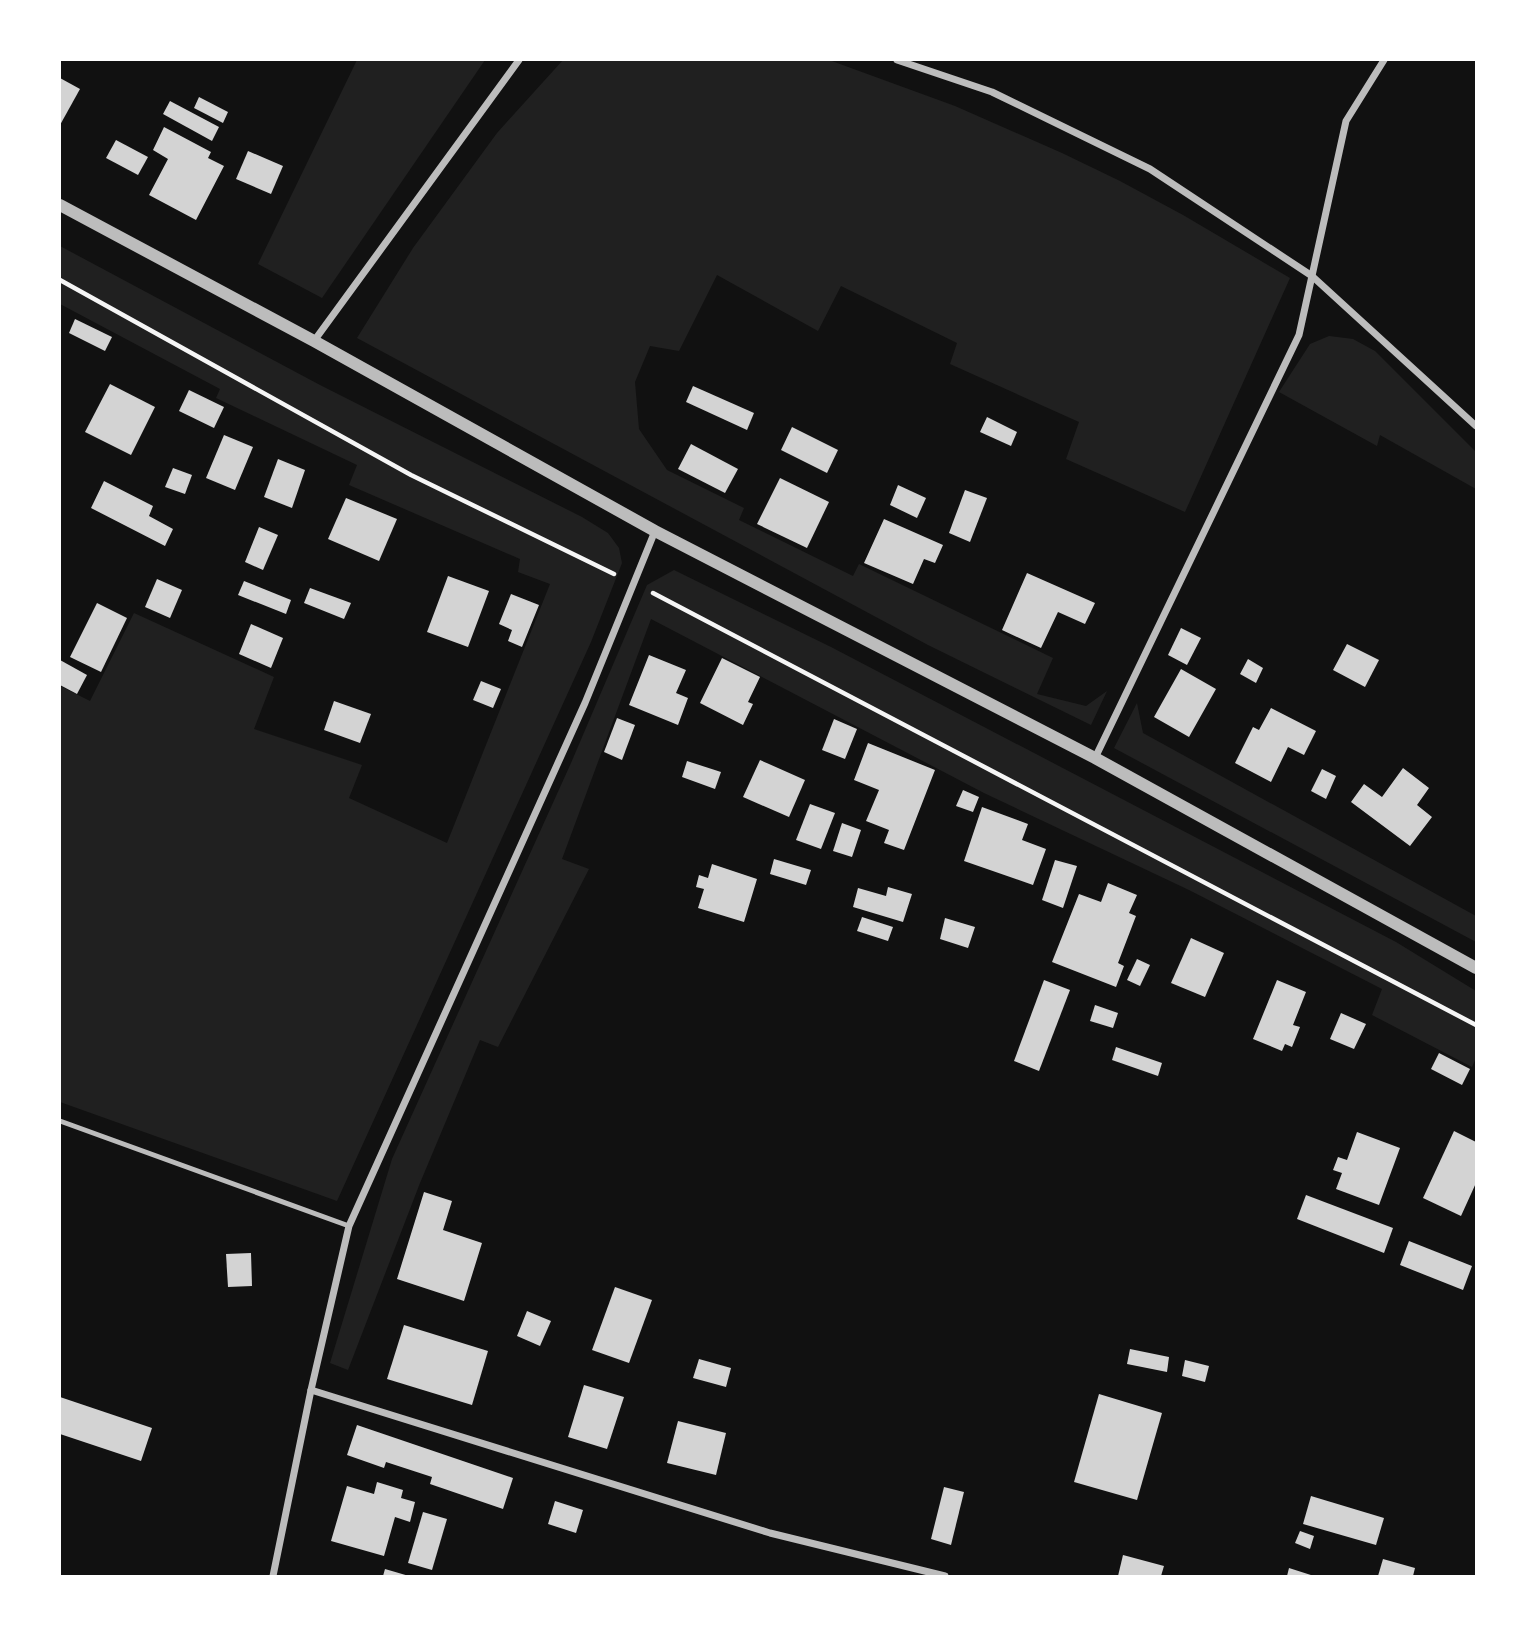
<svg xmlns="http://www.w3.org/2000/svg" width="1536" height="1636" viewBox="0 0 1536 1636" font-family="Overpass,sans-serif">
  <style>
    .green { fill: #202020 }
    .building { fill: #d3d3d3 }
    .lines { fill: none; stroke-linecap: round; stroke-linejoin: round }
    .path { stroke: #f5f5f5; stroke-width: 4.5 }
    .service { stroke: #bcbcbc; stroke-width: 5 }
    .minor { stroke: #bcbcbc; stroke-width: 7 }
    .tertiary { stroke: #bcbcbc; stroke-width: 12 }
  </style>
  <rect width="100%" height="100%" fill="#111"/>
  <g class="green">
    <path d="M357,60H485L322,298L258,264Z"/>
    <path d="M563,60H829L955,106L1062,153L1120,181L1183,215L1290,278L1185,512L1066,459L1079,422L950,364L957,343L841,286L818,331L717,275L679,351L650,346L635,382L639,429L667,470L744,508L739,520L853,576L859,564L1053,658L1037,694L1086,706L1107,691L1091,725L928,645L357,338L413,248L497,133Z"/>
    <path d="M60,246L320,385L582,517L608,533L619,548L622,563L591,642L337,1201L60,1102V686L90,701L134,613L274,677L254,729L362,765L349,798L447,843L550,584L518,572L520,559L349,485L357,465L216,398L220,389L60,304Z"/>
    <path d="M1329,336L1353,339L1375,351L1476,452V489L1380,435L1377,446L1279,392L1310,344Z"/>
    <path d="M674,570L831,647L1396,942L1476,991V1058L1472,1067L1372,1015L1382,989L1189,890L984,793L651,619L562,859L589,869L498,1047L480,1040L420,1183L348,1370L330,1363L392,1159L571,763L647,585Z"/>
    <path d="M1137,703L1143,733L1476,916V942L1114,748Z"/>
  </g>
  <g class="building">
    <path d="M60,78L80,89L60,125Z"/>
    <path d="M199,97L228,112L223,123L194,108Z"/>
    <path d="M170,101L219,127L212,141L163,114Z"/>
    <path d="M164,127L211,152L208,158L224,166L196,220L149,195L168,159L153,150Z"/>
    <path d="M116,140L148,157L138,175L106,158Z"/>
    <path d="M248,151L283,166L271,194L236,179Z"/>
    <path d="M75,319L112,337L105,351L69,333Z"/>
    <path d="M110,384L155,407L131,455L85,432Z"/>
    <path d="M693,386L754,413L747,430L686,402Z"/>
    <path d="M189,390L224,407L214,428L179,411Z"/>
    <path d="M987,417L1017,432L1011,446L980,432Z"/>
    <path d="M792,427L838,450L827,473L781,450Z"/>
    <path d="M224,435L253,447L235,490L206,478Z"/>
    <path d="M691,444L738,469L725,493L678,469Z"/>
    <path d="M278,459L305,470L292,508L264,497Z"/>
    <path d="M173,468L192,475L185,494L165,487Z"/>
    <path d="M780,478L829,502L807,548L757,524Z"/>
    <path d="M104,481L153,506L149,516L173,529L165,546L91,508Z"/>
    <path d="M898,485L926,498L917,518L890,505Z"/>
    <path d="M965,490L987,498L970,542L949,533Z"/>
    <path d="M346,498L397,519L379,561L328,539Z"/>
    <path d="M884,519L943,545L935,563L924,559L913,584L864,563Z"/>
    <path d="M259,527L278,535L263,570L245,562Z"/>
    <path d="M1027,573L1095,603L1085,624L1058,612L1041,648L1002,630Z"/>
    <path d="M448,576L489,591L468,647L427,632Z"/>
    <path d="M157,579L182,590L170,618L145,607Z"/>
    <path d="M244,581L291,600L286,614L238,595Z"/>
    <path d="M310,588L351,603L344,619L304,603Z"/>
    <path d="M511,594L539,605L522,647L508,641L512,630L499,624Z"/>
    <path d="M97,603L127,618L101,672L70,657Z"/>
    <path d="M251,624L283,638L271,668L239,654Z"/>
    <path d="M1181,628L1201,638L1187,665L1168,655Z"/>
    <path d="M1347,644L1379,660L1365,687L1333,670Z"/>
    <path d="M649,655L686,670L676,693L688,698L678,725L629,705Z"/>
    <path d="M722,658L760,677L748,702L753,704L743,725L700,703Z"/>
    <path d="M1248,659L1263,668L1256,683L1240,674Z"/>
    <path d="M60,660L87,675L77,694L60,685Z"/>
    <path d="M1181,669L1216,689L1189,737L1154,717Z"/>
    <path d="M481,681L501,689L493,708L473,700Z"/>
    <path d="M334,701L371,714L360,743L324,730Z"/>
    <path d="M1271,708L1316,731L1304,755L1288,747L1271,782L1235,763L1253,727L1259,730Z"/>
    <path d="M617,718L635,725L622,760L604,752Z"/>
    <path d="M834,719L857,729L845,759L822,750Z"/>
    <path d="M868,743L935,770L904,850L884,843L889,830L866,821L879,790L854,780Z"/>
    <path d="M760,760L805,780L789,817L743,797Z"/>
    <path d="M687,761L721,772L715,789L682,777Z"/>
    <path d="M1403,768L1429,788L1417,805L1432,817L1410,846L1351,802L1364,784L1382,797Z"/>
    <path d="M1322,769L1336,776L1326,799L1311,791Z"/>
    <path d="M963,790L979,797L973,812L956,806Z"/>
    <path d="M810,804L835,813L821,849L796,840Z"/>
    <path d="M982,807L1028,824L1022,840L1046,849L1033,885L964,861Z"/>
    <path d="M842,823L861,830L852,857L833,851Z"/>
    <path d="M774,859L811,870L806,885L770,874Z"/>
    <path d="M1055,860L1077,866L1063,908L1042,900Z"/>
    <path d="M712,864L757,879L744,922L698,908L704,889L696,887L699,875L708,878Z"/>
    <path d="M1108,883L1137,895L1129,913L1136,916L1118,963L1124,966L1116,987L1052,962L1079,894L1101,902Z"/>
    <path d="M888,887L912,894L903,922L853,907L858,888L886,896Z"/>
    <path d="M862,917L893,927L888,941L857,931Z"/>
    <path d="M945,918L975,927L968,948L940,939Z"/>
    <path d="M1191,938L1224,953L1205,997L1171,983Z"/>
    <path d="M1137,959L1150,965L1140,986L1127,980Z"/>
    <path d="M1044,980L1070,990L1039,1071L1014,1061Z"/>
    <path d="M1277,980L1306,992L1293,1025L1300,1027L1292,1047L1285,1044L1282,1051L1253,1039Z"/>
    <path d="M1095,1005L1118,1013L1113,1028L1090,1021Z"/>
    <path d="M1341,1013L1366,1024L1354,1049L1330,1039Z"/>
    <path d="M1116,1047L1162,1063L1158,1076L1112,1060Z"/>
    <path d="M1439,1053L1470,1069L1462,1085L1431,1069Z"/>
    <path d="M1454,1131L1476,1142V1183L1461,1216L1423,1198Z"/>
    <path d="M1357,1132L1400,1148L1379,1205L1336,1189L1342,1173L1333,1170L1338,1157L1347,1160Z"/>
    <path d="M424,1192L452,1201L443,1230L482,1243L464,1301L397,1279Z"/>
    <path d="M1306,1195L1393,1228L1384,1253L1297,1219Z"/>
    <path d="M1409,1241L1472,1266L1463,1290L1400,1265Z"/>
    <path d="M251,1253L252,1286L228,1287L226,1254Z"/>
    <path d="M615,1287L652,1300L629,1363L592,1350Z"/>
    <path d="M527,1311L551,1321L540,1346L517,1336Z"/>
    <path d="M404,1325L488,1351L472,1405L387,1379Z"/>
    <path d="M1130,1349L1169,1357L1167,1372L1127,1364Z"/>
    <path d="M699,1359L731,1368L726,1387L693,1378Z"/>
    <path d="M1185,1360L1209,1366L1205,1382L1182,1376Z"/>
    <path d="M584,1385L624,1397L607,1449L568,1437Z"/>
    <path d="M1099,1394L1162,1413L1137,1500L1074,1482Z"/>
    <path d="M60,1397L152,1428L141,1461L60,1434Z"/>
    <path d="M678,1421L726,1433L716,1475L667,1463Z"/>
    <path d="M357,1425L513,1478L503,1509L430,1484L432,1477L386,1462L384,1468L347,1455Z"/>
    <path d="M377,1482L403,1490L401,1498L415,1502L410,1522L395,1517L384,1556L331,1541L347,1486L374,1494Z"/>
    <path d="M944,1487L964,1492L951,1545L931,1539Z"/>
    <path d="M1311,1496L1384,1518L1376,1545L1303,1524Z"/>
    <path d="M555,1501L583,1510L576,1533L548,1524Z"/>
    <path d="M423,1512L447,1519L432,1570L408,1563Z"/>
    <path d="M1300,1531L1314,1536L1310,1549L1295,1543Z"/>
    <path d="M1123,1555L1164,1566L1161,1576H1118Z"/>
    <path d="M1383,1559L1415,1568L1413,1576H1378Z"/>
    <path d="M1289,1568L1314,1576H1287Z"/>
    <path d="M385,1569L409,1576H383Z"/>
  </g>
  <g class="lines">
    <g class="path">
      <path d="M60,280L411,475L614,574"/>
      <path d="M653,593L1476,1025"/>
    </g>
    <path class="service" d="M60,1121L349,1226"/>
    <g class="minor">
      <path d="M897,60L992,92L1150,169L1312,276L1476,426"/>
      <path d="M314,341L519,60"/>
      <path d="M1095,758L1299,335L1346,121L1384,60"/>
      <path d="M311,1390L770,1533L945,1576"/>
      <path d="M273,1576L311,1390L349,1226L585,703L655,531"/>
    </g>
    <path class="tertiary" d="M60,205L314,341L655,531L1095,758L1476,968"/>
  </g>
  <rect width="1536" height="1636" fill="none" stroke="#ffffff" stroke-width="122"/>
</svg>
